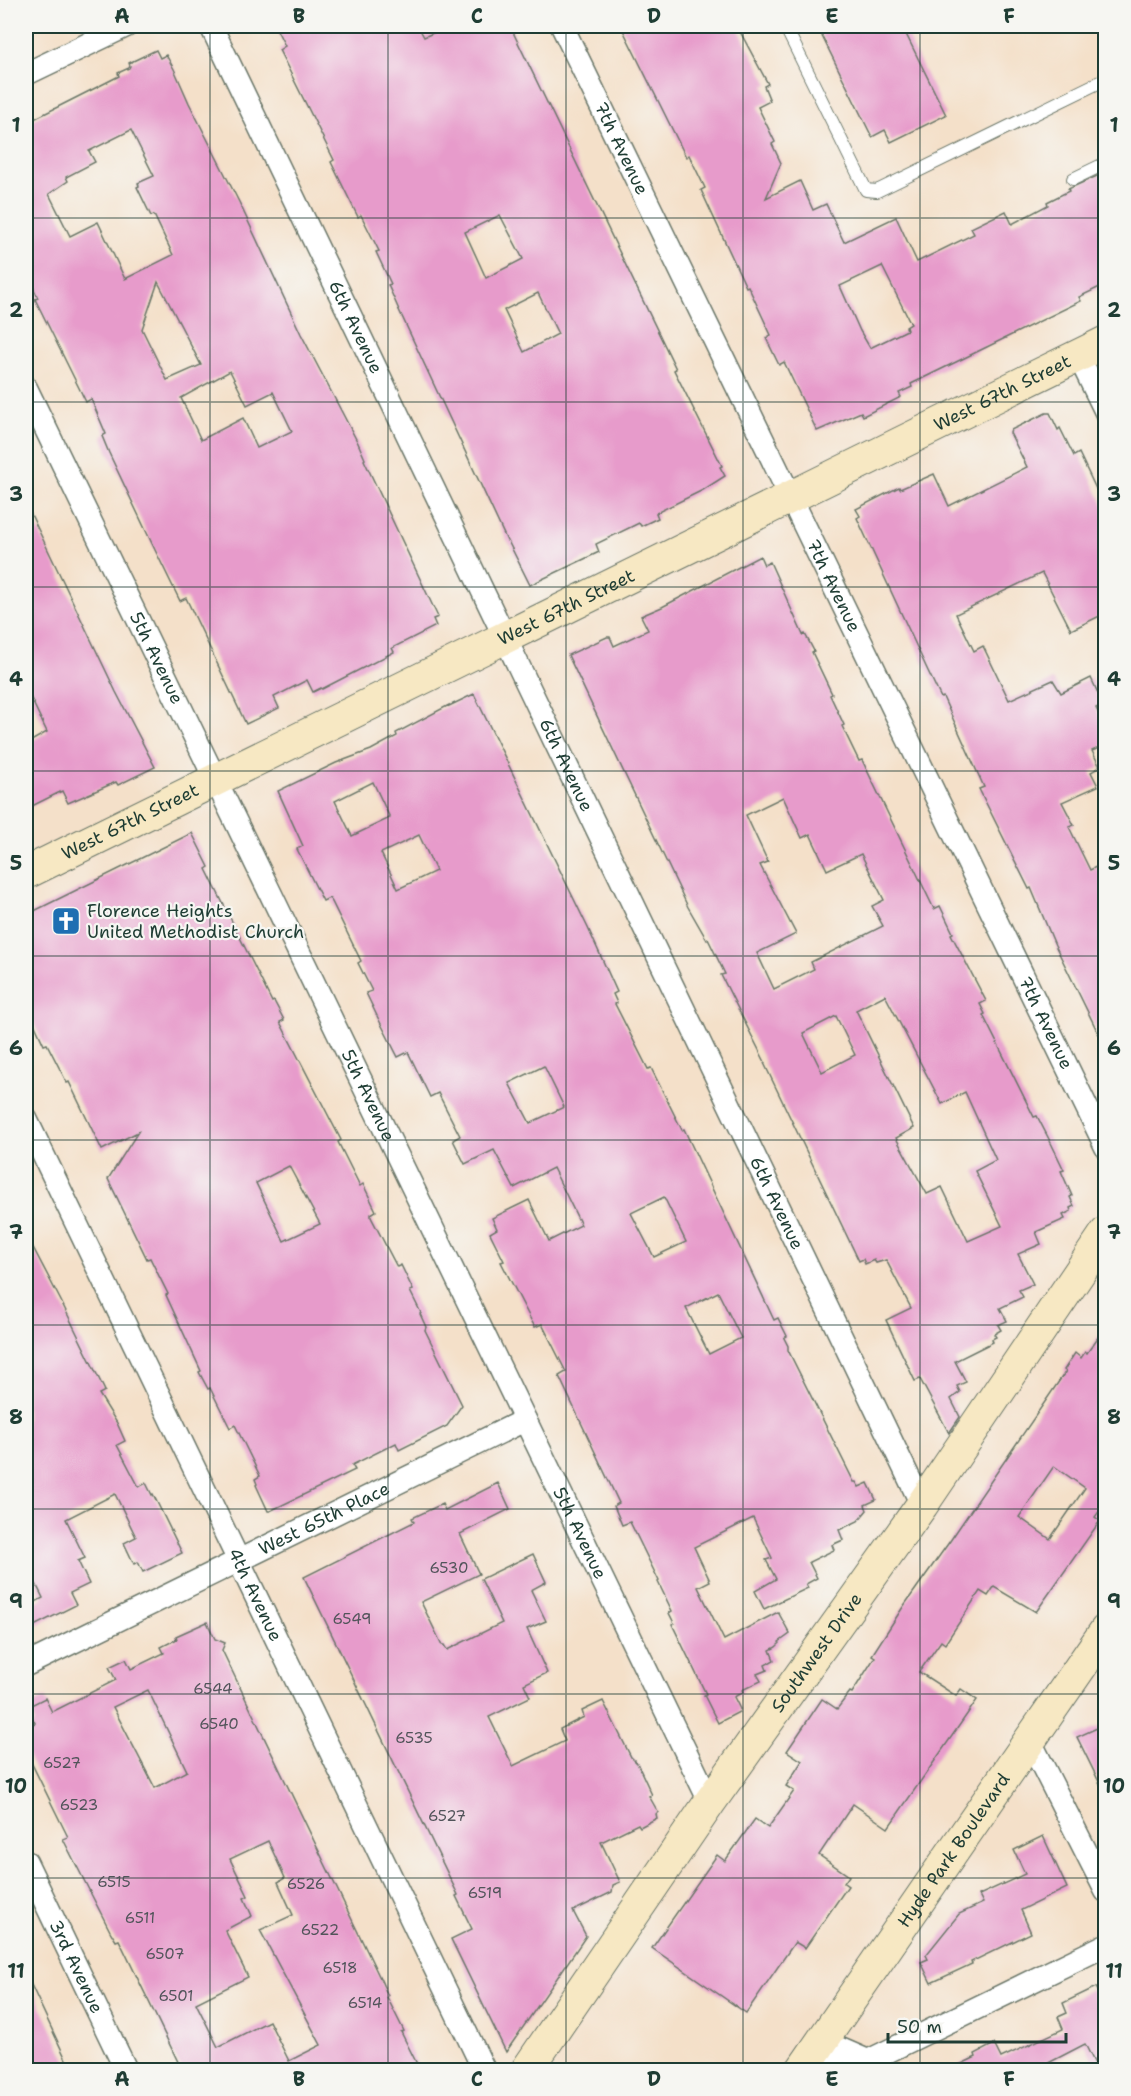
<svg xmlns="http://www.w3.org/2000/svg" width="1131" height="2096" viewBox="0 0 1131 2096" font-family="'Shantell Sans',sans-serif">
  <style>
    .building { fill: #e79bcb; fill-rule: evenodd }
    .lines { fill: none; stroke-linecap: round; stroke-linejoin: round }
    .lane-casing { stroke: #6a7668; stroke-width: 14 }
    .street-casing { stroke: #6a7668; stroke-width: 25 }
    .secondary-casing { stroke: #6a7668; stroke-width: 34 }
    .lane { stroke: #fff; stroke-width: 12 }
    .street { stroke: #fff; stroke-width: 22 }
    .secondary { stroke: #f7e8c3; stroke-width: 32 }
    .grid { fill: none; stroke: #1f3d34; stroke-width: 1.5; stroke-opacity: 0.55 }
    .labels { text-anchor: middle; stroke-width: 4.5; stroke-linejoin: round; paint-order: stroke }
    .number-label { font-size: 15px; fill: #51545a }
    .street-label { font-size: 18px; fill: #1f3d34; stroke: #f6f6f2 }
    .poi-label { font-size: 18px; fill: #1f3d34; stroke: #f6f6f2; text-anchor: start }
    .neatline { fill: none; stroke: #1f3d34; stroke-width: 2 }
    .grid-label { font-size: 20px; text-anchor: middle; font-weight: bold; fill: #1f3d34 }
  </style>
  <rect width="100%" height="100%" fill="#f6f6f2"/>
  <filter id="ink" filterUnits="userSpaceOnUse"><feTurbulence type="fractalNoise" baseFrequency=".0167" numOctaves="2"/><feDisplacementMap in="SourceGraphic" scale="12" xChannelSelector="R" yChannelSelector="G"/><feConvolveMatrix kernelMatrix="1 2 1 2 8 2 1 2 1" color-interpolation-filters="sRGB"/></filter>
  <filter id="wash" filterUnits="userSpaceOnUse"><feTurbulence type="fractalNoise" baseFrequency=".008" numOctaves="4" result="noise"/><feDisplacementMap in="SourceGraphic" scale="24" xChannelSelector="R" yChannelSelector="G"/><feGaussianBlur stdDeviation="1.35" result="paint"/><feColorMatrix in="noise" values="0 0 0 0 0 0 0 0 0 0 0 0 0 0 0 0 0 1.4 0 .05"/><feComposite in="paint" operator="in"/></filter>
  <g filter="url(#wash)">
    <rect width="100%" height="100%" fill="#f4e0c9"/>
    <g id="blocks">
      <g class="building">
        <path d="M275,26H418L424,37L449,26H510L676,369L674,370L722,466L720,467L725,476L703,490L656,513L658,518L641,526L639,523L596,544L599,552L530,585L508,541H507L399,310L388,285L391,284L376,252L379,251L361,215L358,217L331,162L334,160L279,50L285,46ZM500,215L523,259L486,278L465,232ZM538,293L558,334L524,352L504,310Z"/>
        <path d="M621,26H737L768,84L764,86L770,101L758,107L775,142L772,144L781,163L766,198L800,181L813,210L826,204L844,242L896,217L917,262L974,234L971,228L1006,211L1012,224L1048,205L1047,202L1069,191L1068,189L1106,172V284L1079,297L1081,301L911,384L912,387L899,393L901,397L863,416L861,412L817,431L784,362L779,365L766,338L771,335L748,286L746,287L701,190L705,188L689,155L686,157ZM882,266L911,324L906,327L907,330L870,348L860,331L840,286Z"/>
        <path d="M817,26H902L946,115L891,142L885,130L872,137Z"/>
        <path d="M156,50L160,58L166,55L174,69L189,103L239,202L301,334L358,443L365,459L364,460L438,617L433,619L436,626L392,648L394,652L322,689L321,688L313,692L307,680L274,697L279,708L246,724L186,598L180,601L156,552L109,453L102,436L106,434L91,399L86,402L35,299L38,298L26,271V123L119,76L118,73L129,68L130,66L129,63ZM131,130L154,176L138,183L139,186L137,187L151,216L154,215L173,255L125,279L98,222L70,236L49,194L68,181L66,177L95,162L89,151ZM158,282L201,365L167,380L142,329ZM230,371L247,405L273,392L292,431L257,448L243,418L201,440L181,398Z"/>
        <path d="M1046,413H1050L1058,430L1060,428L1074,456L1079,453L1106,510V613L1071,630L1042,573L956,614L974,651L983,646L1009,700L1053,680L1061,693L1091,678L1103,704L1096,708L1106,729V745L1092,751L1100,767L1091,772L1098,786L1062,802L1074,825L1069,827L1090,870L1106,862V1049L1055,945L1031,888L1029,889L979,789L984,787L943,697L941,698L928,671L857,518L860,516L856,509L899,487L900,489L934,474L949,506L1027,467L1010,433L1011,430Z"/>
        <path d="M26,504L116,692L155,767L118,785L116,782L68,803L62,791L26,809V744L47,732L26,688Z"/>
        <path d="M760,556L764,565L770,562L803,635L805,634L814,651L812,652L832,694L830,695L844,725L842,726L859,761L862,760L934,909L940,906L953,933L951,934L986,1001L980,1004L985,1014L983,1015L1034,1117L1037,1116L1052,1145L1064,1170L1061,1171L1072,1196L1070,1197L1074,1206L1070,1208L1071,1211L1063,1215L1065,1219L1036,1232L1041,1244L1018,1254L1033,1284L1019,1290L1023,1297L1000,1308L1007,1321L998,1325L1001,1330L994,1334L996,1337L992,1339L993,1342L955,1361L966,1382L957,1386L960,1392L951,1399L960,1417L949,1433L920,1379L915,1381L886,1320L911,1308L886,1260L876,1263L874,1260L865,1264L863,1259L859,1261L764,1063L765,1062L721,975L725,974L708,939L707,940L688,907L568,655L607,637H610L614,646L648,630L641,616L662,607ZM783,797L802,838L810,834L827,870L861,854L884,900L872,906L883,926L811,962L814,969L774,989L757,953L796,934L760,865L768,862L746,815ZM885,995L942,1104L965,1092L996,1160L975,1171L1002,1226L968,1241L942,1187L927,1194L896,1138L914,1128L856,1010ZM836,1016L855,1055L822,1072L803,1033Z"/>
        <path d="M474,694L588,928L617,992L613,994L617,1003L615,1004L648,1069L651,1068L682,1130L684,1129L774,1320L778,1318L787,1336L784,1338L788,1346V1350L854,1482H856L859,1487L868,1483L876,1500L865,1505L867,1510L858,1521L839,1530L843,1540L832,1545L834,1550L809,1562L817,1578L806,1584L808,1588L764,1609L755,1591L776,1579L766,1560L772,1558L753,1518L694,1547L710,1581L698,1587L724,1640L778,1612L790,1634L779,1642L780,1643L776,1647L770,1650L774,1660L765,1665L767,1670L757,1674L761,1681L742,1690L743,1692L734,1697L740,1709L739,1712L718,1723L704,1695L706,1694L672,1624L674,1623L669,1613L672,1611L658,1582L659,1581L630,1522L622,1525L614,1506L619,1503L559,1376L566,1372L542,1324L535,1327L531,1320L501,1262L504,1261L490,1233L497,1229L492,1218L529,1200L549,1241L581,1225L553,1168L514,1188L494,1150L465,1164L453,1140L460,1136L438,1093L430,1097L408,1052L398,1057L379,1020L366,993L372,991L358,963L361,961L332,902L329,898L323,901L297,849L303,846L278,791L336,763L371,750L397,736L396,733L449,705V706ZM373,782L390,818L352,836L335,801ZM419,835L436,871L398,889L381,853ZM544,1066L564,1107L530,1123L509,1083ZM664,1197L686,1242L654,1257L631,1213ZM718,1292L741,1338L709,1354L686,1308Z"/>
        <path d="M192,833L209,867L206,869L272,1002L274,1001L284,1020L280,1022L341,1140L338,1142L360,1186L363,1184L376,1211L371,1214V1217L397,1267L401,1265L413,1290L410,1291L421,1313L420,1314L426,1327L425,1330L462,1405L447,1426L399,1450L396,1443L352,1465L355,1470L270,1511H268L256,1485L257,1484L255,1479L260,1476L235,1425L230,1428L210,1388L208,1389L199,1372L201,1371L166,1295L168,1294L150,1258L147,1259L108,1179L138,1132L102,1150L69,1082L67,1083L47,1044L44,1045L26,1006V915ZM289,1166L320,1224L284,1241L256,1183Z"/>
        <path d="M26,1234L61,1301L105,1391L99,1394L117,1423L125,1441L117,1445L139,1487L146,1483L152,1495L153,1494L182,1553L143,1572L138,1562L134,1564L124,1543L136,1537L115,1494L66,1519L85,1558L78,1561L89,1584L70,1593L76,1605L34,1626L26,1607L43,1598L26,1564Z"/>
        <path d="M1106,1326V1502L1095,1517L1100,1521L1036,1612L994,1587L988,1596L980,1591L945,1644L941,1641L919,1672L956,1696L961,1689L977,1700L888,1828L853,1804L819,1855L849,1876L844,1883L848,1886L805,1948L795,1942L746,2013L652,1948L717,1855L725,1861L755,1819L768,1828L794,1791L786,1786L802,1761L787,1751L822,1699L837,1709L850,1692L852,1693L875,1657L872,1655L903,1607L950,1541L1066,1371L1064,1370L1075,1353L1081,1358L1085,1352L1087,1353ZM1054,1466L1085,1488L1050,1539L1019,1517Z"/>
        <path d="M498,1483L510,1509L460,1534L479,1574L421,1602L442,1645H444L447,1650L502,1623L481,1579L533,1554L546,1582L531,1590L546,1621L527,1629L547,1673L524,1684L530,1697L489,1717L513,1766L565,1741L560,1729L584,1717L582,1711L603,1701L631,1757L637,1763L652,1795L649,1796L658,1812L656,1814L657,1818L640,1827L638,1824L601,1842L620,1882L613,1885L612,1892L573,1911L586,1936L506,2052L451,1939L472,1929L456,1896L458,1895L304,1577L414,1522L412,1518L442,1504L445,1510Z"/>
        <path d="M207,1622L215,1639L225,1643L222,1650L380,1978L388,1996L387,1997L404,2031L401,2032L420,2070H182L119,1940L116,1941L111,1933L63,1839L68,1837L26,1752V1728L35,1723L27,1707L45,1698L52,1712L116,1680L109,1667L126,1659L131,1669L164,1653L161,1647L177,1639L176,1636ZM148,1690L187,1771L155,1788L113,1707ZM268,1841L285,1878L278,1882L293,1915L260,1930L321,2045L289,2061L269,2021L218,2047L196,2003L248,1977L225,1930L252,1916L244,1898L248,1896L230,1859Z"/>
        <path d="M1106,1724V1796L1077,1737Z"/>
        <path d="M1043,1836L1067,1888L1021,1910L1031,1933L971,1962L972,1964L931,1983L921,1962L928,1959L926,1955L959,1914L983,1903L979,1895L1025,1874L1014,1850Z"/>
        <path d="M26,1974L71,2070H26Z"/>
        <path d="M1096,1987L1098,1991L1106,1987V2070H1098L1085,2044L1035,2070H949L976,2057L975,2054L994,2044L1001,2058L1063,2029L1058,2017L1067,2013L1063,2003Z"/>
      </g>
    </g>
  </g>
  <g filter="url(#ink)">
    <use href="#blocks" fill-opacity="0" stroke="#6a7668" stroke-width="1.5"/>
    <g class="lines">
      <g class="lane-casing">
        <g id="lane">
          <path d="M785,26L866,190L877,191L1106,79"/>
          <path d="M1073,179L1106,163"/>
        </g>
      </g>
      <g class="street-casing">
        <g id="street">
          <path id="s1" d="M211,26L922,1505"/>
          <path id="s2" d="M562,26L1106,1147"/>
          <path d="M26,74L126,26"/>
          <path d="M1078,355L1106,412"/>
          <path id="s3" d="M26,388L710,1802"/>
          <path id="s4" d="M26,1119L484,2070"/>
          <path id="s5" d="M26,1665L525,1420"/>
          <path d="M1030,1741L1106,1891"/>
          <path id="s6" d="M26,1862L126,2070"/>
          <path d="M822,2041L868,2061L1106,1945"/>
          <path d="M822,2041L836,2070"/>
        </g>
      </g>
      <g class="secondary-casing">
        <g id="secondary">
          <path id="s7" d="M26,873L1106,342"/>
          <path id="s8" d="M527,2070L710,1802L922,1505L1106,1233"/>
          <path id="s9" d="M802,2070L1106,1630"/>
        </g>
      </g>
      <use href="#lane" class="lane"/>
      <use href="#street" class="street"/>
      <use href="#secondary" class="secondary"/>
    </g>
  </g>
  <path class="grid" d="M210,26V2070M388,26V2070M566,26V2070M743,26V2070M920,26V2070M26,218H1106M26,402H1106M26,587H1106M26,771H1106M26,956H1106M26,1140H1106M26,1325H1106M26,1509H1106M26,1694H1106M26,1878H1106"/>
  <defs>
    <g id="church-square" transform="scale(1.5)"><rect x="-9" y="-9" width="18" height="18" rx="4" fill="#1f6fb2" stroke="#f6f6f2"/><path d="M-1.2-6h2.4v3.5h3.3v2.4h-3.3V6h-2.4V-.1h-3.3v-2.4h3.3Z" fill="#fff"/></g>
  </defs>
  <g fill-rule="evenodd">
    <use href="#church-square" x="66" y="921"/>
  </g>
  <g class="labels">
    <g class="number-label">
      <text x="449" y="1573">6530</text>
      <text x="352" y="1624">6549</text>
      <text x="213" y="1694">6544</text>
      <text x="219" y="1729">6540</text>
      <text x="414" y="1743">6535</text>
      <text x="62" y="1768">6527</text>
      <text x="79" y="1810">6523</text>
      <text x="447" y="1821">6527</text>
      <text x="114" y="1887">6515</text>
      <text x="306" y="1889">6526</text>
      <text x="485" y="1898">6519</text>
      <text x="140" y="1923">6511</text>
      <text x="320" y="1935">6522</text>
      <text x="165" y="1959">6507</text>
      <text x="340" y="1973">6518</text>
      <text x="176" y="2001">6501</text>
      <text x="365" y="2008">6514</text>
    </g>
    <g class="street-label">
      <text dy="6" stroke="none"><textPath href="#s2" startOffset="136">7th Avenue</textPath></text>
      <text dy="6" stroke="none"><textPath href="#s1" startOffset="334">6th Avenue</textPath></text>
      <text dy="6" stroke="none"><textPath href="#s7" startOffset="1088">West 67th Street</textPath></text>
      <text dy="6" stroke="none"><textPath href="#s2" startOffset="622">7th Avenue</textPath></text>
      <text dy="6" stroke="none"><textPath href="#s7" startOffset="602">West 67th Street</textPath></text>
      <text dy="6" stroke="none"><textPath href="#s3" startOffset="300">5th Avenue</textPath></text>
      <text dy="6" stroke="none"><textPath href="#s1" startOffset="820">6th Avenue</textPath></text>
      <text dy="6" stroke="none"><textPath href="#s7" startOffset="116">West 67th Street</textPath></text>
      <text dy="6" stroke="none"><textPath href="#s2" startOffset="1108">7th Avenue</textPath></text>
      <text dy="6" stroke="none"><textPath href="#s3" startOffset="786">5th Avenue</textPath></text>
      <text dy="6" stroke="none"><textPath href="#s1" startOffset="1306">6th Avenue</textPath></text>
      <text dy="6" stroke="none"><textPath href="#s5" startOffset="332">West 65th Place</textPath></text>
      <text dy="6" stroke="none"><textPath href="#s3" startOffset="1272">5th Avenue</textPath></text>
      <text dy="6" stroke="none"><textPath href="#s4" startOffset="528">4th Avenue</textPath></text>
      <text dy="6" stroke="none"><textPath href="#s8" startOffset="508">Southwest Drive</textPath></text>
      <text dy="6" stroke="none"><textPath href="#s9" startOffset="267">Hyde Park Boulevard</textPath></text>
      <text dy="6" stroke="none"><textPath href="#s6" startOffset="116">3rd Avenue</textPath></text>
    </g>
    <g class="poi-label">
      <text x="87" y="917">Florence Heights<tspan x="87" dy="21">United Methodist Church</tspan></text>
    </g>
  </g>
  <rect width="1131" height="2096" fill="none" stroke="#f6f6f2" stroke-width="66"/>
  <path d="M888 2033v9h178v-9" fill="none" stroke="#1f3d34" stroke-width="3"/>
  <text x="897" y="2033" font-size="18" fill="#1f3d34" stroke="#f6f6f2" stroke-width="4.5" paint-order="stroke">50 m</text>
  <rect x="33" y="33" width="1065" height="2030" class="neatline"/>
  <g class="grid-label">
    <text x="122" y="23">A</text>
    <text x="299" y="23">B</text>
    <text x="477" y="23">C</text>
    <text x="654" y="23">D</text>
    <text x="832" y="23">E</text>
    <text x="1009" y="23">F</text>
    <text x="16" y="132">1</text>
    <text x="1114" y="132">1</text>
    <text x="16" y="317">2</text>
    <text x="1114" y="317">2</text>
    <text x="16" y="501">3</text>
    <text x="1114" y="501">3</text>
    <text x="16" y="686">4</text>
    <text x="1114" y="686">4</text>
    <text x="16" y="870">5</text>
    <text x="1114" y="870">5</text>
    <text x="16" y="1055">6</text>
    <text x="1114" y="1055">6</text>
    <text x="16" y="1239">7</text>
    <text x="1114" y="1239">7</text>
    <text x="16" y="1424">8</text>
    <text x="1114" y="1424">8</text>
    <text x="16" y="1608">9</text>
    <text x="1114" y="1608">9</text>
    <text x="16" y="1793">10</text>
    <text x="1114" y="1793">10</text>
    <text x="16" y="1978">11</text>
    <text x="1114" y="1978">11</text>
    <text x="122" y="2086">A</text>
    <text x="299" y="2086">B</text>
    <text x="477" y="2086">C</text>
    <text x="654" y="2086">D</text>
    <text x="832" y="2086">E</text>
    <text x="1009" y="2086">F</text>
  </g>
</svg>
